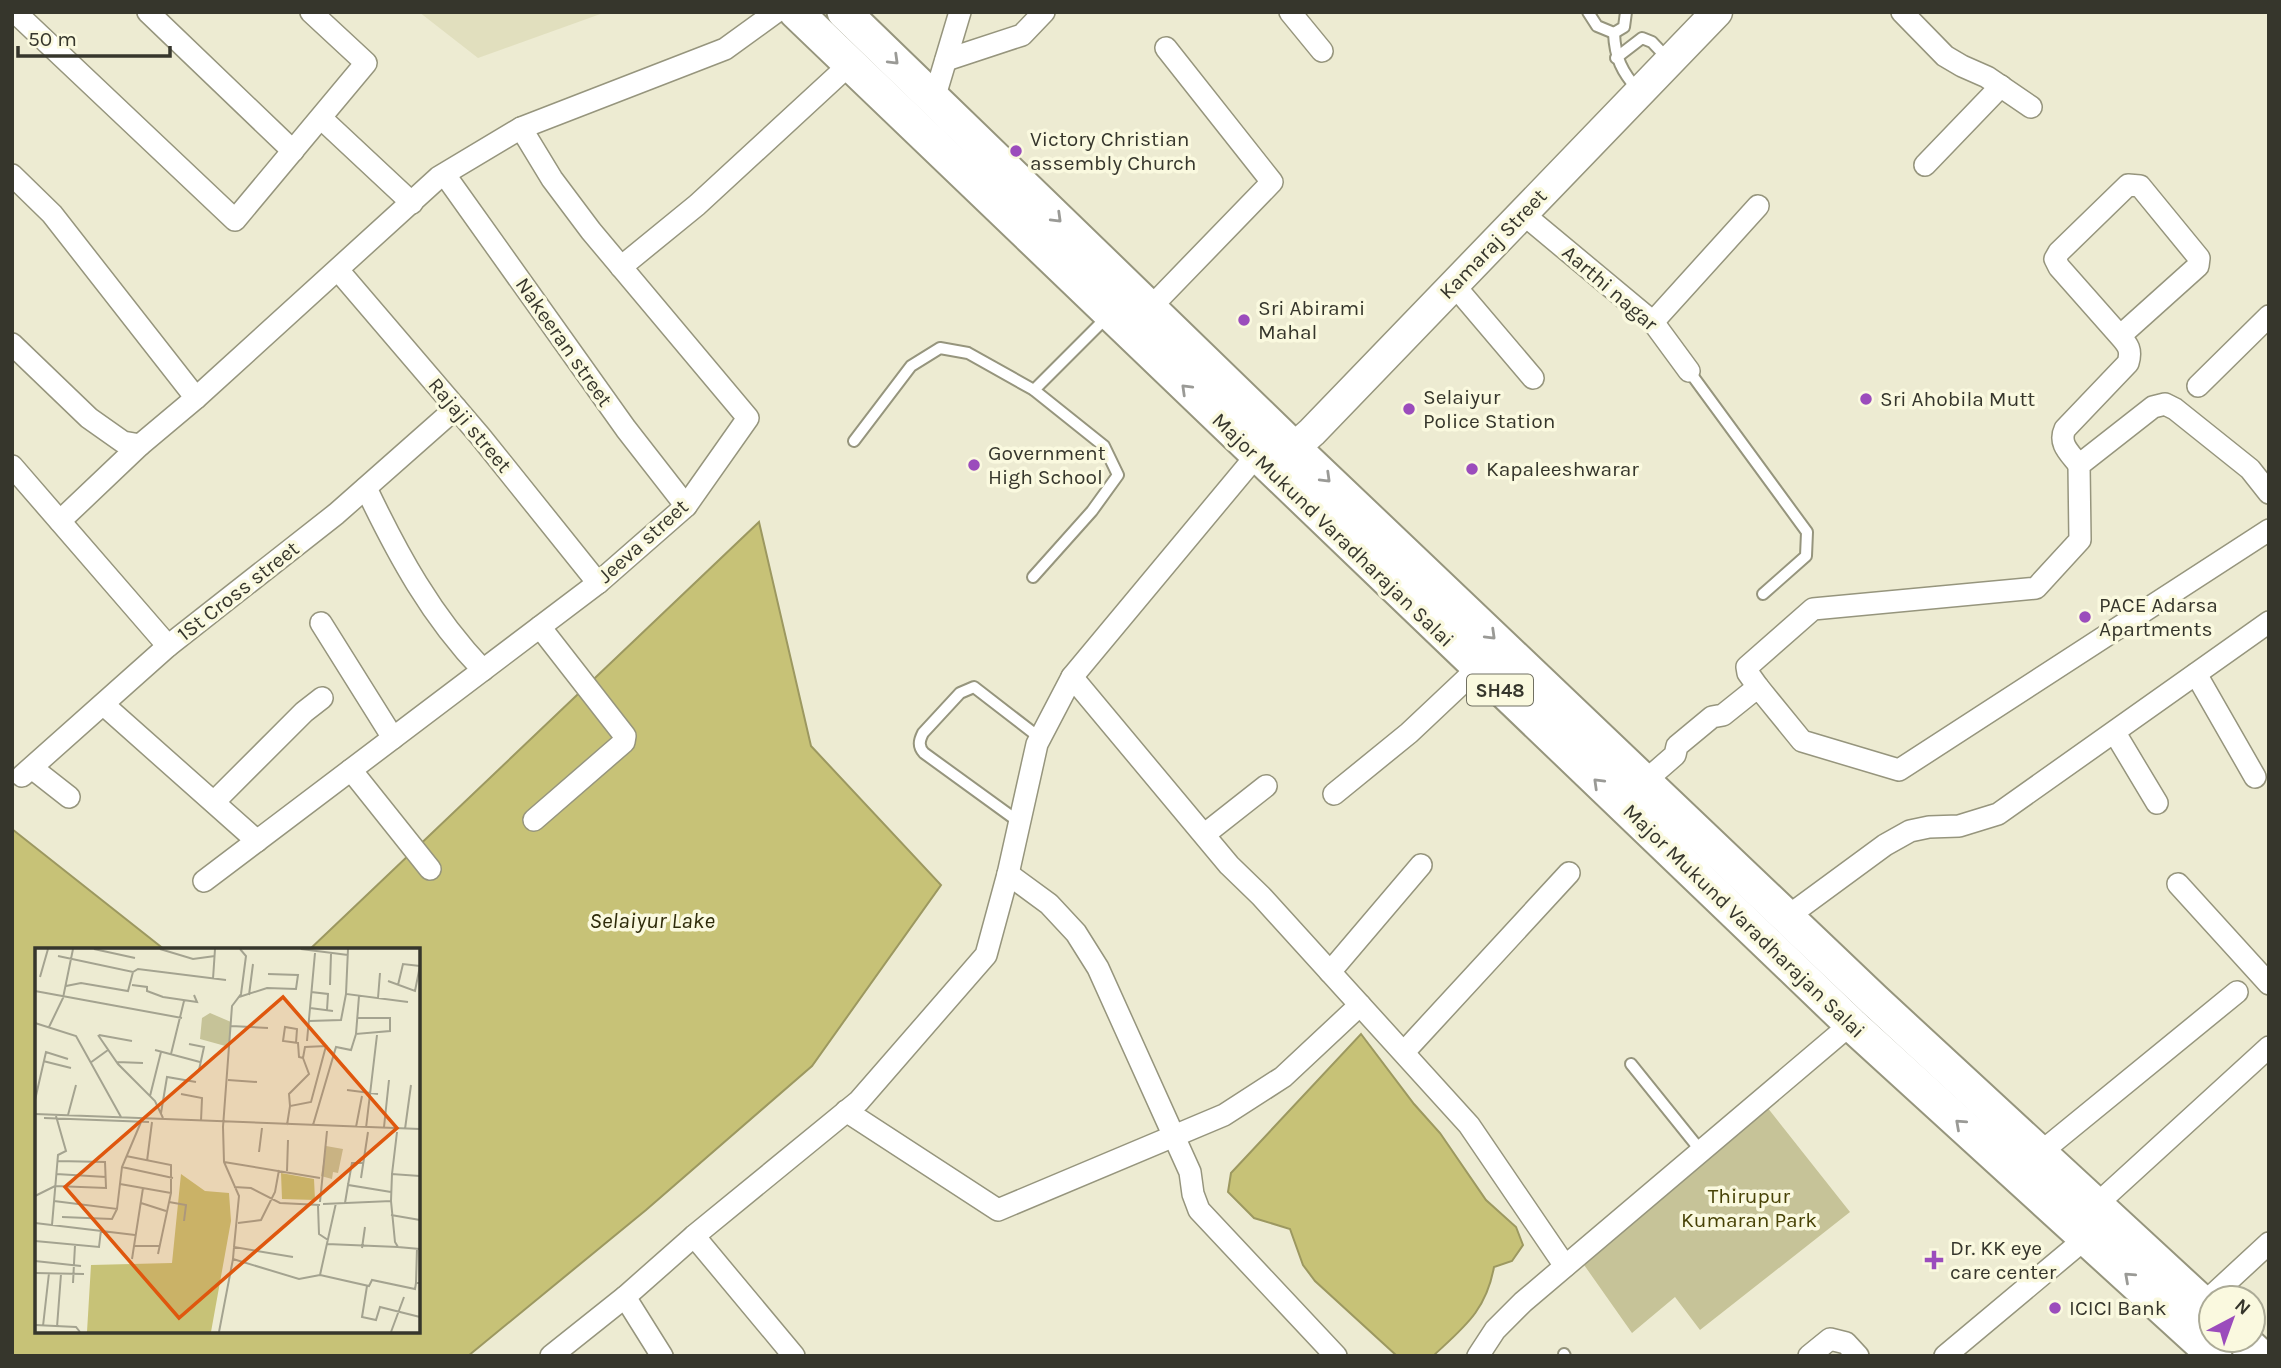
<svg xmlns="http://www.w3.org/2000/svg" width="2281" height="1368" viewBox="0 0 2281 1368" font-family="Karla,sans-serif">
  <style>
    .built { fill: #e1dfbe }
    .green { fill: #c6c398 }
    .water { fill: #c7c277; stroke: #9c9860; stroke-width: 2 }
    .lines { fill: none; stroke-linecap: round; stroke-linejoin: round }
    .lane-casing { stroke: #96957d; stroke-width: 14 }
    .street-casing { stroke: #96957d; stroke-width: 24 }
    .secondary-casing { stroke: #96957d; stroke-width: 33 }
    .primary-casing { stroke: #96957d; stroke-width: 37 }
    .lane { stroke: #fff; stroke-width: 10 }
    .street { stroke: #fff; stroke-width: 21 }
    .secondary { stroke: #fff; stroke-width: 30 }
    .primary { stroke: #fff; stroke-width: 33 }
    .oneway { stroke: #9a9a96 }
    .poi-dot { fill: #9b4cbc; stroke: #faf9df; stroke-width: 2.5 }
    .labels { text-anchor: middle; stroke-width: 7; stroke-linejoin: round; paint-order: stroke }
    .shield { fill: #faf9df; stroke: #717062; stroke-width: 2 }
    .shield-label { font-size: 19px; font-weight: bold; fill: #36362c }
    .poi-label { font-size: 21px; fill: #36362c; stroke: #faf9df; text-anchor: start }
    .street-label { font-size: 21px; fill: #36362c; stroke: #faf9df }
    .park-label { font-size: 21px; fill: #474205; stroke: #faf9df }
    .water-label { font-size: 23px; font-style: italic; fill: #2e2b0a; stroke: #faf9df }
    .inset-road { fill: none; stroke: #a4a390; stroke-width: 2 }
    .view { fill: #df570e; fill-opacity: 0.15; stroke: #df570e; stroke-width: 3.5 }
    .inset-edge { fill: none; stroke: #36362c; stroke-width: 3.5 }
  </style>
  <rect width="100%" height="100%" fill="#edebd2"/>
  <path class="built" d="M419,12H606L478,58Z"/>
  <path class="green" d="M1767,1107L1850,1212L1700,1330L1675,1297L1632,1333L1582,1262Z"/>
  <g class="water">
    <path d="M759,522L811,746L941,885L812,1066L646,1210L468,1356H12V829L165,950H37V1331H418V950H309Z"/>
    <path d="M1361,1034L1414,1104L1440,1133L1486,1200L1516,1227L1523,1245L1512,1261L1494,1267C1486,1311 1464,1327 1433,1356H1397L1315,1281L1303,1265L1290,1229L1254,1218L1228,1192L1231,1173Z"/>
  </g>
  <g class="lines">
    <g class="lane-casing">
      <g id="lane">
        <path d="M1588,12L1597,26L1614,33L1624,27L1626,12"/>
        <path d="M1614,33C1615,58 1622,72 1638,90"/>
        <path d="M1616,58L1642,38L1652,42L1668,59"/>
        <path d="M1689,371L1807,532L1806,556L1763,594"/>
        <path d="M854,441L911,366L940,348L968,353L1034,390L1107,317"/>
        <path d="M1033,577L1092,511L1118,475L1104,446L1034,390"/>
        <path d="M1019,822L924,753C918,746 919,741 923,733L960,693L974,687L1040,738"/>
        <path d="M1631,1064L1701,1151"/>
        <path d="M1564,1354L1565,1356"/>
      </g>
    </g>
    <g class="street-casing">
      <g id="street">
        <path d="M15,12L235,220L366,63L311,12"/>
        <path d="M148,12L293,151"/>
        <path d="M1290,12L1322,51"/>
        <path d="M1902,12L1945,56L1962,66L1987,77L2031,107"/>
        <path d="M946,60L1022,35L1044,12"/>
        <path d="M934,99L960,12"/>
        <path d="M321,118L412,203"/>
        <path d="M1925,165L2001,86"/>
        <path d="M12,175L52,214L196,398L439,177L521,128L725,49L776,12"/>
        <path d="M445,175L626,429L686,506"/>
        <path d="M1522,213L1653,322L1689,371"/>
        <path d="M621,267L697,205L850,64"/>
        <path d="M338,270L480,436L598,583"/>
        <path d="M1454,285L1533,378"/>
        <path d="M1150,308L1272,182L1166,48"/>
        <path d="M1653,322L1758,206"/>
        <path d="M12,344L89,418L123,442L140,445L196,398"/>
        <path d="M2198,386L2269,316"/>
        <path d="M2079,465C2070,453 2058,444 2065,429L2128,363C2132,350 2128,345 2120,336L2059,267L2055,259L2059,252L2128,185L2140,186L2199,258L2198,266L2120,336"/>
        <path d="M12,466L168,646"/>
        <path d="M366,488C398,555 431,616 483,670"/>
        <path d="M60,521L140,445"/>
        <path d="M321,623L393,738"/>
        <path d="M2196,674L2255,777"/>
        <path d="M1072,677L1229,865L1261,896L1469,1125L1565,1266"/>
        <path d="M1758,687L1748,673L1747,667L1813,609L2036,588L2080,540L2079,465L2153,407L2165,404L2175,409L2250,469L2269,493"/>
        <path d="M104,705L257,841"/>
        <path d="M2115,733L2157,803"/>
        <path d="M32,768L69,797"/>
        <path d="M351,770L430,869"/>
        <path d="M22,776L168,646L336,514L456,408"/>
        <path d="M1644,782L1675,755L1677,746L1712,717L1723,715L1758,687L1802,741L1899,770L2269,530"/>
        <path d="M1334,794L1409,733L1478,668"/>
        <path d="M214,802L304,712L322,698"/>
        <path d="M534,820L624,742L625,736L540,627"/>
        <path d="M1205,834L1266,786"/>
        <path d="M1008,874L1049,904L1076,933L1098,968L1190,1172L1193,1194L1199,1210L1336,1356"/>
        <path d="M204,881L598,583L686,506L748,418L591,231L552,179L521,128"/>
        <path d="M2178,884L2269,984"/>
        <path d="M1787,917L1885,845L1910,831L1929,827L1959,826L1998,814L2269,622"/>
        <path d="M1330,972L1421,865"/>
        <path d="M1404,1052L1569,873"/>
        <path d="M846,1111L998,1210L1224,1115L1283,1077L1360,1005"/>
        <path d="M2040,1153L2237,992"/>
        <path d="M2096,1205L2269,1047"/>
        <path d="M2203,1304L2269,1243"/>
        <path d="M551,1356L625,1297"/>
        <path d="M662,1356L625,1297L694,1236"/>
        <path d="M794,1356L694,1236L859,1101L986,955L1008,874L1037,744L1072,677L1251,462L1258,458"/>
        <path d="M1478,1356L1495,1330L1523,1302L1851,1024"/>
        <path d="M1809,1356L1830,1339L1846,1343L1858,1356"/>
        <path d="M1945,1356L2086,1238"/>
      </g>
    </g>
    <g class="secondary-casing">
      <path id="secondary" d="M1272,454L1294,448L1312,432L1717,12"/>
    </g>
    <g class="primary-casing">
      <g id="primary">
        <path d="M796,12L1851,1024L2215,1356"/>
        <path d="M844,12L1294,448L1874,1000L2211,1311"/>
        <path d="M2243,1340L2260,1356"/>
      </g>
    </g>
    <use href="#lane" class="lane"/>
    <use href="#street" class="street"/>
    <use href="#secondary" class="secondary"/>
    <use href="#primary" class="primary"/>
  </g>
  <defs><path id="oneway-chevron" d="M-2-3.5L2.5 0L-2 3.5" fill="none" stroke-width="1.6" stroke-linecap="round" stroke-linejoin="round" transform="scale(1.75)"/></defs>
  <g class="oneway">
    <use href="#oneway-chevron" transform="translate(894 60) rotate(44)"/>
    <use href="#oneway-chevron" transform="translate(1057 218) rotate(44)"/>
    <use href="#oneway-chevron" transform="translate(1186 389) rotate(-136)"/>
    <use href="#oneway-chevron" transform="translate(1326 478) rotate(44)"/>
    <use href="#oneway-chevron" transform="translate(1491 635) rotate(44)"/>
    <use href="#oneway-chevron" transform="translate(1598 783) rotate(-136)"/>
    <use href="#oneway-chevron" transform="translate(1960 1124) rotate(-138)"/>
    <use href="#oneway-chevron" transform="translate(2129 1277) rotate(-138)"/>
  </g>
  <g class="poi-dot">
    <circle cx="1016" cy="151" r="7"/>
    <circle cx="1244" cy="320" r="7"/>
    <circle cx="1866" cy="399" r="7"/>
    <circle cx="1409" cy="409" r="7"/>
    <circle cx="974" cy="465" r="7"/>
    <circle cx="1472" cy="469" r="7"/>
    <circle cx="2085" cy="617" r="7"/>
    <path d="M1930.5 1249.5h7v7h7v7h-7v7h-7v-7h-7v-7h7z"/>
    <circle cx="2055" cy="1308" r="7"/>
  </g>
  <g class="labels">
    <rect class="shield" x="1467" y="674.5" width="66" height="31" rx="5"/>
    <g class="shield-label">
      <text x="1500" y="697">SH48</text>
    </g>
    <g class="poi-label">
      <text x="1030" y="146">Victory Christian<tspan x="1030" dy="24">assembly Church</tspan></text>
      <text x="1258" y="315">Sri Abirami<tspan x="1258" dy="24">Mahal</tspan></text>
      <text x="1423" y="404">Selaiyur<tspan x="1423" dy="24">Police Station</tspan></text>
      <text x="1880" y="406">Sri Ahobila Mutt</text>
      <text x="988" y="460">Government<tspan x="988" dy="24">High School</tspan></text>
      <text x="1486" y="476">Kapaleeshwarar</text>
      <text x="2099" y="612">PACE Adarsa<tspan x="2099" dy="24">Apartments</tspan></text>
      <text x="1950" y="1255">Dr. KK eye<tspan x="1950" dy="24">care center</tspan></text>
      <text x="2069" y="1315">ICICI Bank</text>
    </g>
    <g class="street-label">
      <text transform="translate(1493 244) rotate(-46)" y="7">Kamaraj Street</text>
      <text transform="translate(1610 288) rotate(41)" y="7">Aarthi nagar</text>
      <text transform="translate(564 342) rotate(55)" y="7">Nakeeran street</text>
      <text transform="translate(470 425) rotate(50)" y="7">Rajaji street</text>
      <text transform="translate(1333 530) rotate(44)" y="7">Major Mukund Varadharajan Salai</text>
      <text transform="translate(643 541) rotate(-42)" y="7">Jeeva street</text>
      <text transform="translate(238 591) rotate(-38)" y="7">1St Cross street</text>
      <text transform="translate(1744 921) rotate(44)" y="7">Major Mukund Varadharajan Salai</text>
    </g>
    <g class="park-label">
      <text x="1749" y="1203">Thirupur<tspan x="1749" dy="24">Kumaran Park</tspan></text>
    </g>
    <g class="water-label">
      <text x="652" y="928">Selaiyur Lake</text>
    </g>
  </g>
  <g transform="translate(35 948)">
    <rect width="385" height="385" fill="#edebd2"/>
    <path d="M175,65L196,74L194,99L165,91L167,70ZM291,198L308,201L303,225L298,224L297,231L286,228Z" fill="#c6c398"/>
    <path d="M246,225L279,231L280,252L247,251ZM146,226L170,243L194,245L196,273L176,384H52L56,317L137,315Z" fill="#c7c277"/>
    <path class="inset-road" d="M59,1L100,10M125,1L158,11L180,8M205,1L211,8L206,46L197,58L188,179L189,214L204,248L199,299L258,309M266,1L313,7M313,1L311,46L373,54M23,8L98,24L103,21L191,32M5,29L13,1M178,31L180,1M353,33L380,43L385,18M97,37L112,39V43L128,49L162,54L159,47M295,37L296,6M363,37L368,16L385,18M31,38L46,35L93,43L98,24M0,43L147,70M276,44L293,46L292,62M214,47L218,16M204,49L232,40L261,41L263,27L233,26M343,50L345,25M275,60L298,63M323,70H355V83L321,86L324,48M274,73L306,72L311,46M0,75L41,88L86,169M196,78L233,80M14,79L28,50L38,1M63,87L83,116L120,153L128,170M64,87L97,93M272,93L280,5M261,95L262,81L250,79L248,93L263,95L264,109L268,110M154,96L169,99L164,122M120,102L165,114M136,106L149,53M8,113L36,120M82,114L108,115M55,115L73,102M193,132L222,134M312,142L343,146M146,146L167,150L166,173M115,148L126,104M0,152L11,104L33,111M126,165L132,129L161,134M0,166L385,181M33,167L41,137M9,170L114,174M252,177L255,158L276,154L291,98L270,99L268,110L274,126L254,146L255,158M278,177L301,99L316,102L321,86M321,179L327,148M349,179L354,132M331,180L342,87M370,181L376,137M224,204L227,180M91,208L136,217V245L123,306M112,213L117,174M189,214L285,230M87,219L138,230M252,223L253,192M21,226L71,229M357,226L362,184M326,230L333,184M85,236L136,245M313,237L317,215H328M199,239L216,240L245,255L285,257M0,248L20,238L71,240L70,214L22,213M19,253L82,261L87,219L106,174M356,253L357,226L385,228M134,254L151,257L149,273M285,254L292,183M106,255L131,263M301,255L285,327L334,338L337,332L380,341L381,335M310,255L313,237L356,244M288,256L356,253L360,294L363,299L385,301M283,258L284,286L293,292M356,267L385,272M27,269L77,271L82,261M0,275L100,287M203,275L226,272L240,244L244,222M17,277L23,207L31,203L21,168M0,293L64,299L66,282M292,296L363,299M99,298H125M199,299L198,311L264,331L285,327M327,300L330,279M382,300L381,335H385M97,311L108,240M0,313L46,318M0,325L49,326M38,335L40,297M332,338L327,369L341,372L345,359L385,369M0,377L41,379L45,384M8,378L14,325M22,379L26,326M184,384L198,311M356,384L369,349"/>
    <path class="view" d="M248,49L362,180L144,370L30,239Z"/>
    <rect width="385" height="385" class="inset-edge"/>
  </g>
  <rect width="2281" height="1368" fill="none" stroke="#36362c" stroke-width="28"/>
  <g transform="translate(2232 1319) rotate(41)"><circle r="33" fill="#faf9df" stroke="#acab97" stroke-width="2"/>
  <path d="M0-5L12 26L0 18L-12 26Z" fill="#9b4cbc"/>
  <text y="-10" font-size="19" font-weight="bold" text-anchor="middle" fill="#36362c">N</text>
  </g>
  <path d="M18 46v10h152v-10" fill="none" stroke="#36362c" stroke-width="3.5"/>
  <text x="28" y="46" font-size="21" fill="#36362c" stroke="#faf9df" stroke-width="5" paint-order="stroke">50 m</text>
</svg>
